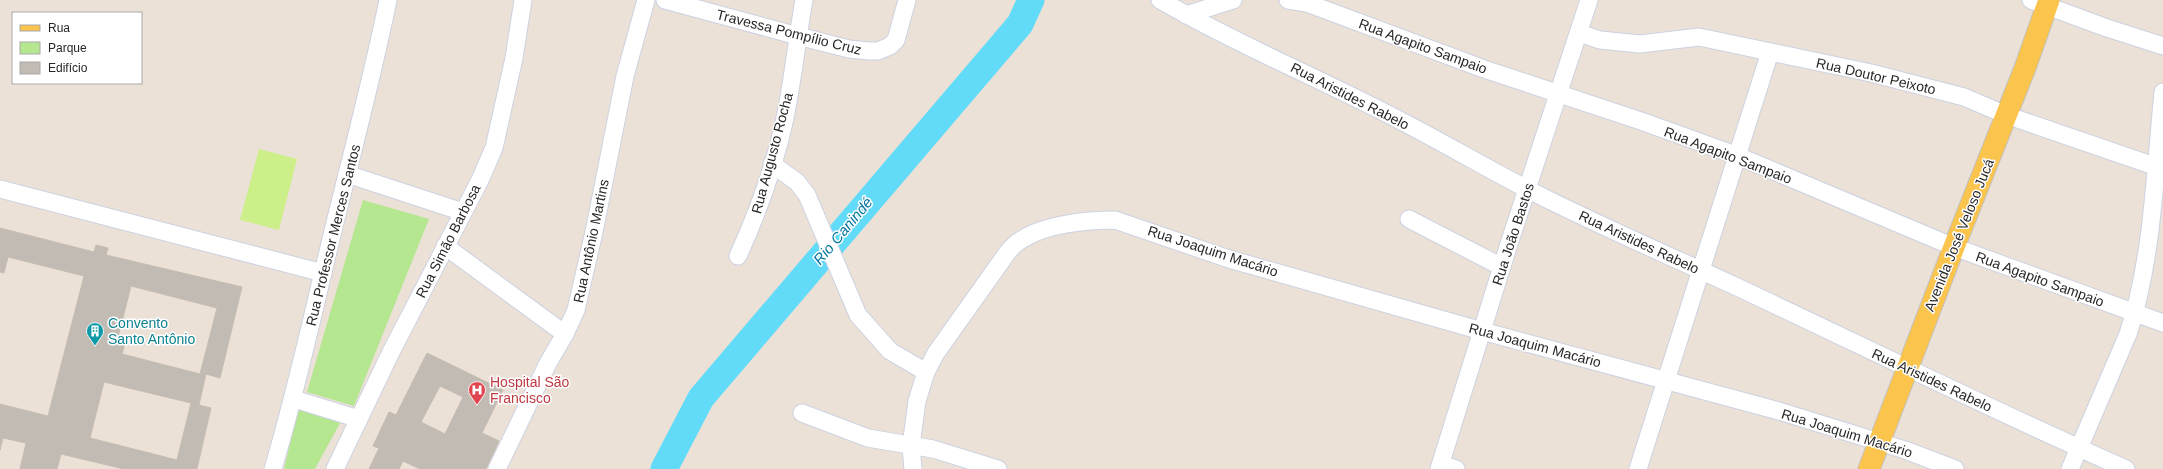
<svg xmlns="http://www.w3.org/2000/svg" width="2163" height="469" viewBox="0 0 2163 469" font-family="Arial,sans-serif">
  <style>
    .green { fill: #b4e78f }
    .pitch { fill: #ccef89 }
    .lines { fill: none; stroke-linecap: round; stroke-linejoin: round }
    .river { stroke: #61dbf7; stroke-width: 27 }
    .building { fill: #c2bbb4; stroke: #c6bdb1; fill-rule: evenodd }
    .minor-casing { stroke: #cdd2e2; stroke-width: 19 }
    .major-casing { stroke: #c3c3c3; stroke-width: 23 }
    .minor { stroke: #fff; stroke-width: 17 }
    .major { stroke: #fac44d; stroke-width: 21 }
    .labels { text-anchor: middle; stroke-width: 3; stroke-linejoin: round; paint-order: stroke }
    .street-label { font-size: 14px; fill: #272727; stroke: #fff }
    .culture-label { font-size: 14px; fill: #0d838f; stroke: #fff; text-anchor: start }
    .health-label { font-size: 14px; fill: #be3a42; stroke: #fff; text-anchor: start }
    .water-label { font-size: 15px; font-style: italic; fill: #04769f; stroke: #fff }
  </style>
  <rect width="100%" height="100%" fill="#ebe1d7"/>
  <g class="green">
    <path d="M363,200L429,219L354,406L307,392Z"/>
    <path d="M299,406L340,423L315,469H284Z"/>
  </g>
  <path class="pitch" d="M259,149L297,159L279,230L240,220Z"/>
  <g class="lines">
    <path class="river" d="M664,469L701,398L1020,24L1031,0"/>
  </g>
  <g class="building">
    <path d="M0,228L94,252L96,245L108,248L106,255L242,287L220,378L206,374L199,405L211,408L197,469H124L61,454L57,469H20L26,443L3,438L0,450V404L48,416L84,276L8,257L4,273L0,272ZM131,286L217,308L200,374L122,354L126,339L118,337ZM104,382L191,403L177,460L90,438Z"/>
    <path d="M427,353L503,390L482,433L499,441L486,469H420L403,461L399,469H369L379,448L373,446L389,412L396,415ZM440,386L463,397L445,434L421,422Z"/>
  </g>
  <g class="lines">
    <g class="minor-casing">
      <g id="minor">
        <path d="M665,0L798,36L849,49L869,51H878L890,46L896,40L907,0"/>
        <path d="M1160,0C1238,45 1321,79 1401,121C1444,143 1486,168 1529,190C1597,225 1666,254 1735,286C1865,347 1994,411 2126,469"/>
        <path d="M1288,0L1307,3L1484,69L1641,121L1738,156L1954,247L2163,323"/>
        <path d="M2031,0L2107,28L2163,46"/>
        <path d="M1186,15L1233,0"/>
        <path d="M1579,33L1600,40L1640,44L1699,37L1871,73L1964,97L2006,115L2163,169"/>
        <path d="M772,164L797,182L807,195L858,315L890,351L926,372"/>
        <path d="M347,174L463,212"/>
        <path d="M0,189L323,273"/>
        <path d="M1409,219L1502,267"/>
        <path d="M445,246L565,334"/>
        <path d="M738,256C758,212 775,165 785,118C793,79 797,39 804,0"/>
        <path d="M294,399L359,419"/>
        <path d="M802,413L868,438L933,449L998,469"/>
        <path d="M1441,464L1456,469"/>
        <path d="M273,469C296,392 313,313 332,235C351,157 372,79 388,0"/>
        <path d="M335,469L391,352L480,180L494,148L514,58L523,0"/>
        <path d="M497,469L548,363L565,334L576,310L594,232L625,76L646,0"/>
        <path d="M913,469L911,446L917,401L926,372L936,353L1007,253C1011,248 1016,243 1021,240C1045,224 1087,220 1115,220L1229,259L1482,331L1779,411L1905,450L1955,469"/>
        <path d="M1439,469L1508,247L1589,0"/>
        <path d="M1638,469L1770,52"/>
        <path d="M2070,469L2128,334C2153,259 2155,170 2163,92"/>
      </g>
    </g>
    <g class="major-casing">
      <path id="major" d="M1869,469L1954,247L2025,68L2049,0"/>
    </g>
    <use href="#minor" class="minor"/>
    <use href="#major" class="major"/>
  </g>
  <defs>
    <g id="building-pin" transform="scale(0.9)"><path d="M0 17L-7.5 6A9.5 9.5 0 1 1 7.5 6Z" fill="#0f9aa8" stroke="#fff"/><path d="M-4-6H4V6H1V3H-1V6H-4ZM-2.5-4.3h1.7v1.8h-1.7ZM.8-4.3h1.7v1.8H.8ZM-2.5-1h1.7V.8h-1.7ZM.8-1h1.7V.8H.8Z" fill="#fff"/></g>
    <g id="hospital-pin" transform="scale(0.9)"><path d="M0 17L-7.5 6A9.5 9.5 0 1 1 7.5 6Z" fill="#e0444e" stroke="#fff"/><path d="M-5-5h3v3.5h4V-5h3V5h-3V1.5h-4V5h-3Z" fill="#fff"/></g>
  </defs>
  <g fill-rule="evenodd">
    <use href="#building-pin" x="95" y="331"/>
    <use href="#hospital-pin" x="477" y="390"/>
  </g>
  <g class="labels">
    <g class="street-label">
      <text transform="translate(789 32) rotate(14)" y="5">Travessa Pompílio Cruz</text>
      <text transform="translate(1423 46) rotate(20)" y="5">Rua Agapito Sampaio</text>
      <text transform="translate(1876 76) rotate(13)" y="5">Rua Doutor Peixoto</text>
      <text transform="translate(1350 96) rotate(27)" y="5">Rua Aristides Rabelo</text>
      <text transform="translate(772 153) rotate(-75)" y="5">Rua Augusto Rocha</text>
      <text transform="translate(1728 155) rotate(21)" y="5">Rua Agapito Sampaio</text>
      <text transform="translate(1513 234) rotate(-72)" y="5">Rua João Bastos</text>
      <text transform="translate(333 235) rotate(-76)" y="5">Rua Professor Merces Santos</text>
      <text transform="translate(1959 235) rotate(-68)" y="5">Avenida José Veloso Jucá</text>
      <text transform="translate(448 241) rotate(-63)" y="5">Rua Simão Barbosa</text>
      <text transform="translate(591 241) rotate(-78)" y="5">Rua Antônio Martins</text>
      <text transform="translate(1639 242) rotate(25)" y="5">Rua Aristides Rabelo</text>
      <text transform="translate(1213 251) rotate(18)" y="5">Rua Joaquim Macário</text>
      <text transform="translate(2040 279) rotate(20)" y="5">Rua Agapito Sampaio</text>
      <text transform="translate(1535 345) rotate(15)" y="5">Rua Joaquim Macário</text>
      <text transform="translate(1932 380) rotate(25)" y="5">Rua Aristides Rabelo</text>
      <text transform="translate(1847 433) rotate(17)" y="5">Rua Joaquim Macário</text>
    </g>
    <g class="culture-label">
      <text x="108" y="328">Convento<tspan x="108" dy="16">Santo Antônio</tspan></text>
    </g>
    <g class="health-label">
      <text x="490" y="387">Hospital São<tspan x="490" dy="16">Francisco</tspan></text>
    </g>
    <g class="water-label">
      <text transform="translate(843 231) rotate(-50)" y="5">Rio Canindé</text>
    </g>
  </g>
  <rect x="12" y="12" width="130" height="72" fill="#ffffff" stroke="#a9a9a9"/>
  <rect x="20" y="25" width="20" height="6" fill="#fac44d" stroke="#a9a9a9"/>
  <text x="48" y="32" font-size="12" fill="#272727">Rua</text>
  <rect x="20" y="42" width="20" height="12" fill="#b4e78f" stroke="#a9a9a9"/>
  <text x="48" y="52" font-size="12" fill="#272727">Parque</text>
  <rect x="20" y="62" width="20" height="12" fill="#c2bbb4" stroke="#a9a9a9"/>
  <text x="48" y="72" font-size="12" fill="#272727">Edifício</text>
</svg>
